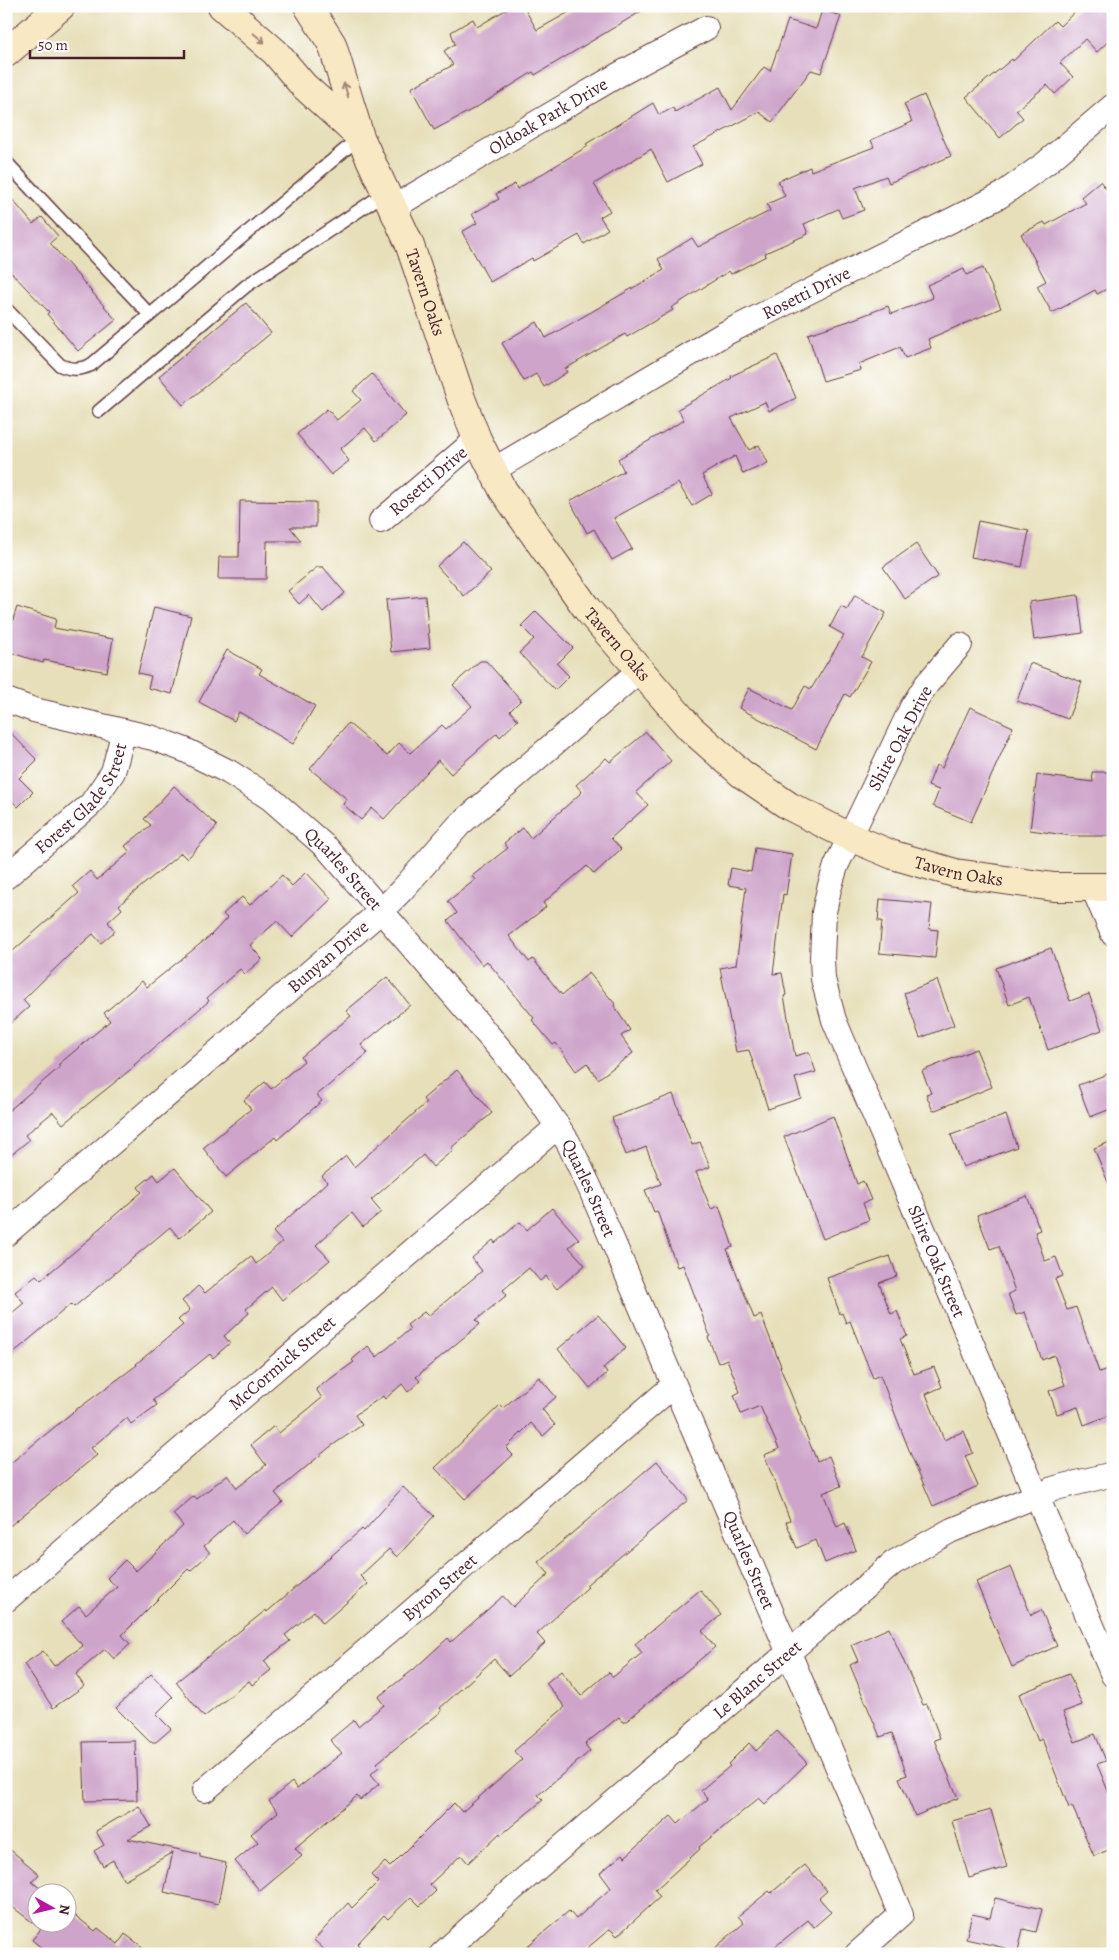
<svg xmlns="http://www.w3.org/2000/svg" width="1119" height="1960" viewBox="0 0 1119 1960" font-family="Alegreya,serif">
  <style>
    .building { fill: #cea4ca }
    .lines { fill: none; stroke-linecap: round; stroke-linejoin: round }
    .lane-casing { stroke: #623c40; stroke-width: 15 }
    .street-casing { stroke: #623c40; stroke-width: 26 }
    .secondary-casing { stroke: #623c40; stroke-width: 30 }
    .lane { stroke: #fff; stroke-width: 12 }
    .street { stroke: #fff; stroke-width: 24 }
    .secondary { stroke: #f8e8c3; stroke-width: 28 }
    .oneway { stroke: #a18477 }
    .labels { text-anchor: middle; stroke-width: 4; stroke-linejoin: round; paint-order: stroke }
    .street-label { font-size: 18px; fill: #4a1f2b; stroke: #fff }
  </style>
  <rect width="100%" height="100%" fill="#fff"/>
  <filter id="ink" filterUnits="userSpaceOnUse"><feTurbulence type="fractalNoise" baseFrequency=".02" numOctaves="2"/><feDisplacementMap in="SourceGraphic" scale="10" xChannelSelector="R" yChannelSelector="G"/><feConvolveMatrix kernelMatrix="1 2 1 2 8 2 1 2 1" color-interpolation-filters="sRGB"/></filter>
  <filter id="wash" filterUnits="userSpaceOnUse"><feTurbulence type="fractalNoise" baseFrequency=".0096" numOctaves="4" result="noise"/><feDisplacementMap in="SourceGraphic" scale="20" xChannelSelector="R" yChannelSelector="G"/><feGaussianBlur stdDeviation="1.12" result="paint"/><feColorMatrix in="noise" values="0 0 0 0 0 0 0 0 0 0 0 0 0 0 0 0 0 1.4 0 .05"/><feComposite in="paint" operator="in"/></filter>
  <g filter="url(#wash)">
    <rect width="100%" height="100%" fill="#e7dfb9"/>
    <g id="blocks">
      <g class="building">
        <path d="M512,6H523L537,30L580,6H650L535,75L533,72L477,107L434,130L411,88L453,65L444,51L455,44L451,32L473,19L477,27Z"/>
        <path d="M1081,6H1113V37L1097,52L1085,39L1060,63L1073,77L1055,94L1047,85L1016,110L1023,118L1000,138L966,97L1012,59L1013,61L1055,21L1060,26Z"/>
        <path d="M822,10L841,16L821,73L811,70L772,122L759,112L693,147L702,164L668,182L651,149L594,184L610,211L600,217L608,229L584,244L579,235L533,261L532,258L490,282L462,232L477,223L472,214L499,199L496,194L515,184L517,189L588,146L586,144L653,103L659,115L673,108L675,112L720,87L732,110L764,67L770,71L788,20L816,29Z"/>
        <path d="M924,95L951,156L889,183L886,176L855,188L864,210L842,218L838,209L804,224L808,234L765,253L766,256L731,274L729,271L671,308L673,310L627,337L625,334L565,369L567,372L544,387L536,374L524,381L502,343L537,322L546,338L664,270L658,259L692,238L698,247L770,211L767,204L785,196L778,181L810,167L811,171L874,147L871,140L912,122L904,104Z"/>
        <path d="M1100,181L1113,198V286L1097,294L1095,290L1052,313L1037,286L1046,281L1021,234L1044,222L1046,225L1086,203L1081,197Z"/>
        <path d="M6,192L33,224L42,217L58,236L50,243L116,320L78,351L47,314L49,312L6,267Z"/>
        <path d="M983,268L1001,308L928,339L931,348L905,358L900,347L859,364L861,370L823,381L808,334L849,321L888,306L891,314L933,298L927,285L964,269L966,275Z"/>
        <path d="M246,303L271,333L183,405L159,376Z"/>
        <path d="M777,355L796,398L769,411L765,402L731,418L749,450L759,445L768,463L743,474L735,456L702,475L712,494L692,506L678,483L614,518L632,549L612,560L594,529L587,533L570,501L624,471L618,459L684,420L678,409L732,378L731,376Z"/>
        <path d="M372,374L406,415L376,441L365,428L340,449L349,461L331,475L297,434L327,409L337,420L361,400L353,391Z"/>
        <path d="M240,501L316,502V527H290L301,541H267L266,579H218L219,557H239Z"/>
        <path d="M978,521L1029,531L1022,567L971,557Z"/>
        <path d="M463,542L491,572L464,596L437,566Z"/>
        <path d="M916,544L938,576L905,599L883,567Z"/>
        <path d="M317,567H323L345,593L323,612L309,595L299,604L288,591Z"/>
        <path d="M855,595L886,613L862,657L871,662L850,697L845,694L816,749L739,708L749,688L792,710L805,686L811,689L844,635L830,627L841,606L847,609Z"/>
        <path d="M1078,595L1083,633L1034,640L1029,602Z"/>
        <path d="M425,596L430,648L391,652L386,600Z"/>
        <path d="M17,607L56,619L54,628L113,639L107,672L44,660L43,663L6,651V642Z"/>
        <path d="M154,607L191,616L172,694L148,688L151,676L138,673Z"/>
        <path d="M536,611L573,648L557,664L569,676L555,690L519,653L534,639L521,626Z"/>
        <path d="M227,650L262,669L259,674L315,706L293,744L239,712L234,721L199,702Z"/>
        <path d="M480,661H486L521,700L510,711L518,720L500,737L497,733L451,774L438,760L384,819L372,808L361,820L343,804L347,799L310,769L348,723L387,756L399,743L410,753L442,725L446,729L472,706L453,685Z"/>
        <path d="M1030,663L1082,682L1068,719L1017,701Z"/>
        <path d="M970,707L1013,727L971,822L933,806L939,790L928,786L936,765L942,768Z"/>
        <path d="M6,728L37,760L19,778L33,792L18,807L6,795Z"/>
        <path d="M646,732L671,761L636,792L648,805L611,838L621,849L594,874L587,866L543,903L546,907L509,936L529,962L533,959L562,995L589,973L615,1004L614,1006L630,1030L621,1036L633,1053L598,1079L587,1063L576,1071L556,1043L553,1045L532,1020L534,1018L487,961L482,965L448,921L457,913L448,901L475,880L472,876L508,848L504,843L523,828L531,838L582,792L576,785L606,758L610,762Z"/>
        <path d="M1092,772H1113V836H1072L1030,830L1037,775L1093,782Z"/>
        <path d="M174,786L217,826L187,859L181,853L119,905L122,909L108,922L115,931L101,943L93,934L67,957L23,1000L29,1007L6,1027V957L79,893L73,886L90,871L97,880L130,852L125,846L151,825L144,819Z"/>
        <path d="M755,848L792,854L786,895L783,894L773,974L782,973L786,995L784,996L795,1056L809,1052L816,1072L795,1078L801,1098L768,1109L749,1050L736,1052L720,968L736,965L746,888L728,885L731,868L751,872Z"/>
        <path d="M306,872L331,899L292,937L277,921L250,945L262,959L245,974L240,969L207,998L209,1001L134,1065L135,1066L63,1124L53,1112L25,1135L29,1140L6,1159V1113L60,1067L58,1065L110,1021L104,1013L142,981L147,987L210,936L227,918L223,914L242,897L250,905L282,875L292,886Z"/>
        <path d="M880,899L932,904L929,929L938,930L935,958L879,953L882,921H878Z"/>
        <path d="M1051,948L1070,1001L1089,994L1102,1030L1048,1050L1029,997L1009,1005L996,968Z"/>
        <path d="M387,977L410,1005L361,1045L368,1053L317,1095L322,1101L277,1140L275,1137L226,1177L203,1148L251,1109L244,1100L265,1082L271,1089L304,1061L301,1057L351,1016L346,1011Z"/>
        <path d="M937,980L954,1025L920,1038L904,993Z"/>
        <path d="M976,1049L992,1087L933,1111L926,1094L931,1093L922,1071Z"/>
        <path d="M457,1070L492,1113L451,1148L453,1150L433,1167L423,1155L371,1200L381,1212L363,1227L352,1213L316,1245L330,1260L282,1300L272,1287L246,1309L249,1313L224,1336L230,1343L213,1358L210,1354L153,1400L157,1405L131,1424L127,1418L91,1448L97,1455L6,1529V1467L79,1407V1408L137,1365L136,1364L183,1325L178,1320L190,1310L182,1301L198,1286L205,1293L251,1256L256,1264L282,1242L273,1232L327,1182L322,1176L346,1156L354,1167L426,1103L423,1099Z"/>
        <path d="M1113,1072V1108L1090,1117L1078,1085Z"/>
        <path d="M673,1094L692,1145L700,1142L710,1167L696,1172L711,1209L719,1206L733,1247L727,1249L754,1318L761,1315L781,1366L780,1367L801,1419L800,1420L817,1461L829,1456L841,1486L823,1493L837,1527L845,1523L856,1550L825,1563L816,1540L797,1548L786,1522L790,1520L764,1455L779,1449L760,1406L741,1414L734,1395L740,1392L727,1359L718,1363L708,1337L710,1336L683,1265L677,1267L657,1211L654,1212L645,1190L661,1184L646,1147L626,1155L612,1118Z"/>
        <path d="M1006,1115L1017,1147L963,1167L951,1135Z"/>
        <path d="M833,1116L857,1184L863,1181L871,1200L863,1203L869,1220L823,1239L784,1137Z"/>
        <path d="M1113,1141V1192H1112L1094,1148Z"/>
        <path d="M175,1168L211,1212L179,1238L170,1227L74,1307L71,1304L6,1359V1318L24,1303L15,1292L36,1275L41,1280L95,1234L94,1233L142,1192L138,1187L154,1174L159,1181Z"/>
        <path d="M1027,1196L1040,1230L1035,1232L1045,1261L1056,1257L1063,1276L1055,1279L1067,1310L1076,1307L1099,1372L1113,1367V1414L1084,1425L1078,1407L1057,1414L1049,1391L1065,1385L1054,1355L1042,1360L1025,1312L1016,1315L1008,1294L1015,1291L999,1246L990,1249L977,1215Z"/>
        <path d="M552,1208L579,1239L569,1247L585,1265L557,1289L546,1276L540,1281L529,1268L503,1290L507,1295L476,1320L480,1324L416,1377L420,1381L408,1392L402,1384L385,1399L383,1396L355,1415L362,1425L330,1447L275,1493L283,1502L244,1534L233,1520L204,1546L210,1553L190,1571L188,1569L122,1635L130,1644L114,1659L105,1649L76,1674L84,1686L53,1708L24,1664L43,1651L54,1666L83,1646L61,1622L79,1606L86,1614L117,1587L107,1578L125,1560L136,1571L183,1526L173,1514L194,1496L197,1499L227,1475L237,1488L266,1465L251,1445L274,1426L279,1433L322,1398L316,1389L354,1362L352,1360L368,1346L377,1357L410,1329L407,1325L424,1312L428,1316L482,1271L472,1258L493,1240L495,1243L520,1222L527,1230Z"/>
        <path d="M890,1256L897,1276L879,1283L891,1314L897,1311L907,1336L900,1339L914,1374L934,1367L942,1387L926,1394L944,1440L964,1431L973,1453L965,1456L978,1486L933,1506L911,1455L880,1375L873,1378L850,1321L846,1323L842,1313L840,1314L827,1278Z"/>
        <path d="M598,1315L626,1348L603,1368L607,1373L590,1388L558,1349Z"/>
        <path d="M539,1377L556,1397L542,1409L555,1425L543,1436L531,1423L506,1448L513,1455L465,1499L435,1468L500,1405L503,1408Z"/>
        <path d="M657,1461L688,1500L586,1585L588,1587L537,1634L545,1643L509,1676L494,1659L440,1708L442,1711L377,1763L380,1766L371,1774L379,1784L360,1800L357,1796L295,1848L302,1856L260,1891L235,1861L258,1842L251,1834L278,1812L269,1801L292,1782L297,1789L342,1753L330,1740L354,1720L358,1726L384,1705L378,1697L413,1670L448,1638L451,1642L503,1596L513,1607L549,1574L538,1562Z"/>
        <path d="M403,1487L434,1516L397,1557L389,1549L360,1576L368,1584L323,1623L314,1611L285,1635L290,1641L264,1661L271,1670L252,1685L249,1681L204,1717L176,1682L266,1610L267,1612L362,1529L364,1531Z"/>
        <path d="M1011,1567L1031,1615L1041,1610L1057,1646L1012,1667L976,1582Z"/>
        <path d="M700,1590L721,1615L702,1631L715,1647L624,1723L619,1717L585,1744L590,1751L538,1795L543,1800L501,1835L500,1833L468,1863L461,1855L430,1884L436,1891L420,1906L411,1897L388,1919L384,1915L357,1944L368,1954H329L314,1940L348,1903L352,1908L378,1882L371,1875L385,1862L390,1867L454,1803L462,1812L522,1760L514,1751L565,1707L546,1683L561,1671L581,1696L609,1672L613,1677L642,1653L635,1644Z"/>
        <path d="M889,1628L923,1705L927,1704L940,1738L934,1740L958,1798L915,1816L899,1778L907,1775L892,1733L880,1737L850,1665L858,1661L851,1645Z"/>
        <path d="M151,1674L173,1697L156,1714L171,1729L156,1742H150L116,1708Z"/>
        <path d="M1069,1674L1082,1705L1063,1712L1075,1742L1095,1734L1106,1761L1097,1764L1113,1803V1848L1094,1856L1072,1806L1069,1808L1042,1739L1038,1741L1019,1694Z"/>
        <path d="M777,1731L807,1763L765,1804L759,1798L699,1847L700,1849L655,1890L660,1897L617,1936L610,1929L580,1954H518L569,1911L576,1919L611,1888L600,1873L623,1854L625,1857L671,1816L678,1824L708,1799L701,1790L730,1766L728,1764L749,1743L756,1751Z"/>
        <path d="M135,1741L137,1800L85,1801L83,1742Z"/>
        <path d="M139,1806L151,1826L128,1839L200,1854V1857L226,1863L218,1904L164,1892L173,1852L124,1880L113,1860L103,1866L94,1851L104,1845L96,1831Z"/>
        <path d="M991,1810L1007,1867L969,1878L952,1821Z"/>
        <path d="M6,1846L39,1874L32,1882L45,1892H38V1922H68V1910L95,1931L98,1928L118,1944L125,1934L152,1954H49L32,1940L41,1929L6,1902Z"/>
        <path d="M805,1865L827,1891L819,1898L831,1912L814,1927L808,1920L766,1954H708L744,1923L738,1916L769,1891L771,1893Z"/>
        <path d="M995,1898L1042,1909L1036,1932L1023,1929L1018,1951L966,1939L972,1914L990,1918Z"/>
      </g>
    </g>
  </g>
  <g filter="url(#ink)">
    <use href="#blocks" fill-opacity="0" stroke="#623c40" stroke-width="1"/>
    <g class="lines">
      <g class="lane-casing">
        <g id="lane">
          <path d="M6,162L150,315"/>
          <path d="M6,309L60,365C71,370 79,370 91,365L360,137"/>
          <path d="M99,411L246,286L385,193"/>
        </g>
      </g>
      <g class="street-casing">
        <g id="street">
          <path id="s1" d="M392,208L618,75L706,28"/>
          <path id="s2" d="M493,470L724,334L1000,196L1046,163L1113,106"/>
          <path id="s3" d="M381,521L477,439"/>
          <path id="s4" d="M960,645L926,685L912,707L850,837L836,866L829,889L824,912L822,958L823,979L834,1020L1113,1675"/>
          <path id="s5" d="M6,700L34,710L153,738L185,750L229,772L270,798L328,849L525,1078L568,1142L590,1188L901,1915L857,1954"/>
          <path id="s6" d="M6,877L91,804L113,772L124,731"/>
          <path d="M1093,888L1113,934"/>
          <path id="s7" d="M6,1234L381,911L402,890L459,825L640,670"/>
          <path id="s8" d="M6,1600L558,1126"/>
          <path id="s9" d="M205,1790L674,1385"/>
          <path id="s10" d="M442,1954L500,1900L893,1563L950,1531L1036,1496L1056,1488L1113,1474"/>
        </g>
      </g>
      <g class="secondary-casing">
        <g id="secondary">
          <path d="M222,6L275,52L303,85L359,136"/>
          <path id="s11" d="M308,6L332,44L360,137L409,243L462,401L477,439L503,490L587,609L690,728L742,774L789,806L850,837L893,855L955,873L1054,887H1113"/>
          <path d="M6,53L61,6"/>
        </g>
      </g>
      <use href="#lane" class="lane"/>
      <use href="#street" class="street"/>
      <use href="#secondary" class="secondary"/>
    </g>
    <defs><path id="oneway-shaft" d="M-6 0H5M1.5-3L5.5 0L1.5 3" fill="none" stroke-width="1.6" stroke-linecap="round" stroke-linejoin="round" transform="scale(1.25)"/></defs>
    <g class="oneway">
      <use href="#oneway-shaft" transform="translate(259 38) rotate(40)"/>
      <use href="#oneway-shaft" transform="translate(346 90) rotate(-107)"/>
    </g>
  </g>
  <g class="labels">
    <g class="street-label">
      <text dy="6" stroke="none"><textPath href="#s1" startOffset="181">Oldoak Park Drive</textPath></text>
      <text dy="6" stroke="none"><textPath href="#s2" startOffset="360">Rosetti Drive</textPath></text>
      <text dy="6" stroke="none"><textPath href="#s11" startOffset="311">Tavern Oaks</textPath></text>
      <text dy="6" stroke="none"><textPath href="#s3" startOffset="62">Rosetti Drive</textPath></text>
      <text dy="6" stroke="none"><textPath href="#s11" startOffset="716">Tavern Oaks</textPath></text>
      <text transform="translate(900 738) rotate(-62)" y="6">Shire Oak Drive</text>
      <text dy="6" stroke="none"><textPath href="#s6" startOffset="111">Forest Glade Street</textPath></text>
      <text dy="6" stroke="none"><textPath href="#s5" startOffset="386">Quarles Street</textPath></text>
      <text dy="6" stroke="none"><textPath href="#s11" startOffset="1136">Tavern Oaks</textPath></text>
      <text dy="6" stroke="none"><textPath href="#s7" startOffset="425">Bunyan Drive</textPath></text>
      <text dy="6" stroke="none"><textPath href="#s5" startOffset="791">Quarles Street</textPath></text>
      <text dy="6" stroke="none"><textPath href="#s4" startOffset="674">Shire Oak Street</textPath></text>
      <text dy="6" stroke="none"><textPath href="#s8" startOffset="364">McCormick Street</textPath></text>
      <text dy="6" stroke="none"><textPath href="#s5" startOffset="1196">Quarles Street</textPath></text>
      <text dy="6" stroke="none"><textPath href="#s9" startOffset="310">Byron Street</textPath></text>
      <text dy="6" stroke="none"><textPath href="#s10" startOffset="418">Le Blanc Street</textPath></text>
    </g>
  </g>
  <rect width="1119" height="1960" fill="none" stroke="#fff" stroke-width="25"/>
  <g transform="translate(52 1908) rotate(98)"><circle r="24" fill="#ffffff" stroke="#b7a5aa"/>
  <path d="M0-4L9 19L0 12L-9 19Z" fill="#b5179e"/>
  <text y="-8" font-size="14" font-weight="bold" text-anchor="middle" fill="#4a1f2b">N</text>
  </g>
  <path d="M30 50v8h154v-8" fill="none" stroke="#4a1f2b" stroke-width="2.5"/>
  <text x="38" y="50" font-size="15" fill="#4a1f2b" stroke="#ffffff" stroke-width="4" paint-order="stroke">50 m</text>
</svg>
